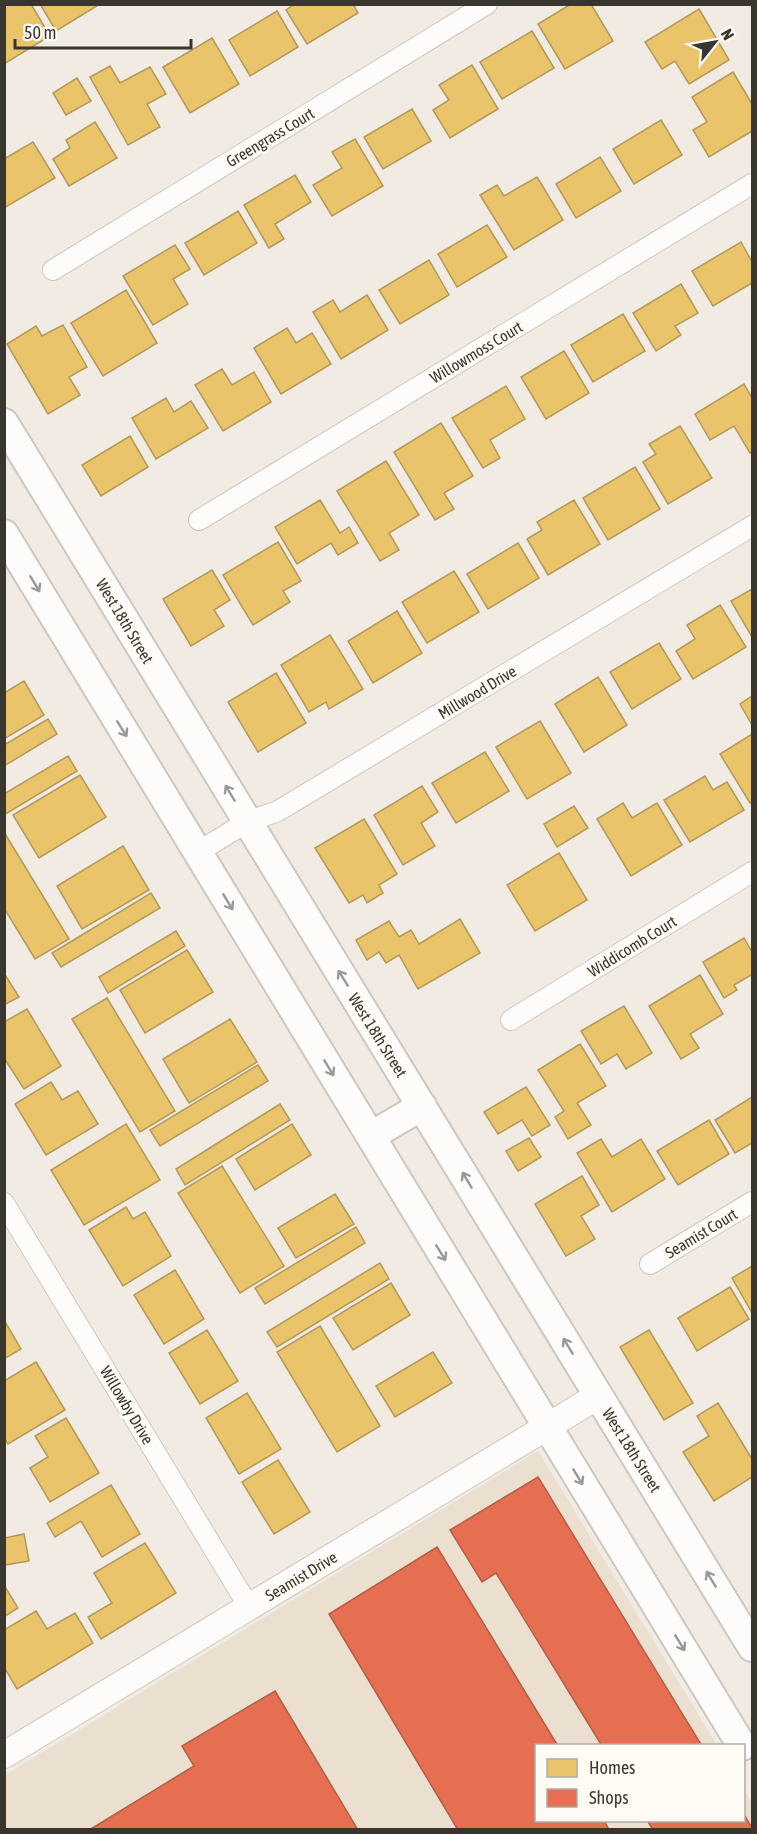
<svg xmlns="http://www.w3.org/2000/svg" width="757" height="1834" viewBox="0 0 757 1834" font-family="'Asap Condensed',sans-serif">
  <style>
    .built { fill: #ebe0d0 }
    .homes { fill: #e9c46a; stroke: #b49958; stroke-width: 1.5 }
    .shops { fill: #e76f51; stroke: #b35e47; stroke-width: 1.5 }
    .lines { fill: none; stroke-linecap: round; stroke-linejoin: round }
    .minor-casing { stroke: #ccc8c1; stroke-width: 22 }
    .tertiary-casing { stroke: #ccc8c1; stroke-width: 28 }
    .secondary-casing { stroke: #ccc8c1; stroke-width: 32 }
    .minor { stroke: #fdfcfb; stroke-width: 20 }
    .tertiary { stroke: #fdfcfb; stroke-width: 26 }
    .secondary { stroke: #fdfcfb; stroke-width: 28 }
    .oneway { stroke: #9b9895 }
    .labels { text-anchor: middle; stroke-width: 6; stroke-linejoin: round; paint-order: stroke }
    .street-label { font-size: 16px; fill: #39352f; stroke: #fefaf4 }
  </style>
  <rect width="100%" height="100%" fill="#f1ebe3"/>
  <path class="built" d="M538,1451L717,1745L536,1746V1820H744V1789L752,1804V1830H5V1775Z"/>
  <g class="homes">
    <path d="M8,4H31L50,36L4,64V7Z"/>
    <path d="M40,4H100L56,31Z"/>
    <path d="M295,4H353L358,13L307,44L286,10Z"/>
    <path d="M571,4H591L613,41L565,69L538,24Z"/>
    <path d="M699,9L729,60L689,84L675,61L662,69L645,42Z"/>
    <path d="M277,11L298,47L250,76L229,40Z"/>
    <path d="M532,31L554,68L502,99L480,62Z"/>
    <path d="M212,38L239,84L190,113L163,67Z"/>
    <path d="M472,65L498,109L450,138L433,110L449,100L439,85Z"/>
    <path d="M110,66L120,83L150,67L166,94L147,104L160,127L128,145L90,77Z"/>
    <path d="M733,72L752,104V131L709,157L693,130L707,122L692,97Z"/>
    <path d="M77,78L91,101L66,115L53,93Z"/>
    <path d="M412,109L431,141L383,169L364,137Z"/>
    <path d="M661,120L682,155L634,184L613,149Z"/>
    <path d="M95,122L117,158L69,186L53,159L70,148L66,140Z"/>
    <path d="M355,139L383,186L332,216L313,185L342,168L332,152Z"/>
    <path d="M33,142L55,178L4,208V159Z"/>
    <path d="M600,157L621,191L576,218L556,184Z"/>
    <path d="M295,175L311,202L275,224L284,239L269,248L244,205Z"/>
    <path d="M537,177L563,220L514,250L480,195L497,185L504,196Z"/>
    <path d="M238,211L257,243L204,275L185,243Z"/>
    <path d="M487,225L507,257L457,287L438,254Z"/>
    <path d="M741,242L752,262V283L713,306L692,271Z"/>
    <path d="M175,245L190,269L173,279L188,304L153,325L123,276Z"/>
    <path d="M429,260L449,295L400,324L379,290Z"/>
    <path d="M681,284L698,313L675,326L681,335L656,351L633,313Z"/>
    <path d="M126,290L157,343L103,376L71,323Z"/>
    <path d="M367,295L388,330L341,359L313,312L333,300L340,312Z"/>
    <path d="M623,314L645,351L593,382L571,345Z"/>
    <path d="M63,325L87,367L69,377L80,395L48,414L7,344L36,326L42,336Z"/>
    <path d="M287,328L296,343L312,333L331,364L281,394L254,348Z"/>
    <path d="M564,351L589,393L546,419L521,377Z"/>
    <path d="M222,369L232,385L254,372L271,402L223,431L195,385Z"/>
    <path d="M744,384L752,398V451L750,453L734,426L710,440L695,414Z"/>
    <path d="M506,386L525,419L490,440L500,458L483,468L452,418Z"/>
    <path d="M166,398L174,412L191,401L208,428L156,459L132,418Z"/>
    <path d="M441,423L473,476L444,493L454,509L435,520L394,452Z"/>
    <path d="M680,426L712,478L668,504L643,462L656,454L649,444Z"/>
    <path d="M130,436L148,467L101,496L82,465Z"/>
    <path d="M386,461L419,515L389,533L399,550L380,561L337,491Z"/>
    <path d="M635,467L660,509L608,540L583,498Z"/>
    <path d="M320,500L340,533L349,527L358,543L338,555L331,543L297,564L275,527Z"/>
    <path d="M574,500L600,544L548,575L527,539L542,530L537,522Z"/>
    <path d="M278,542L301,581L283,591L290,602L253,625L223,575Z"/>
    <path d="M518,543L539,578L488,609L467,574Z"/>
    <path d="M212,570L230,600L214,610L224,626L191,646L163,599Z"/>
    <path d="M454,571L479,612L427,643L402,602Z"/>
    <path d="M752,589V637L731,601Z"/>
    <path d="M720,605L746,647L693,679L676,651L695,639L687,625Z"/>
    <path d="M397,611L422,653L373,683L348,641Z"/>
    <path d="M330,635L363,689L329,709L326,702L309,712L281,665Z"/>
    <path d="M659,643L681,679L632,709L610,672Z"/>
    <path d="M276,673L306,723L258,752L228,702Z"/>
    <path d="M598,677L627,725L584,752L555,704Z"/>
    <path d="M24,681L44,715L4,739V693Z"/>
    <path d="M752,696V725L740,704Z"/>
    <path d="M48,719L57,734L4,766V745Z"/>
    <path d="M540,721L571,773L527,799L496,747Z"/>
    <path d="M752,734V802L750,803L720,754Z"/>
    <path d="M485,752L509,791L456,823L432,783Z"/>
    <path d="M68,756L77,771L4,815V794Z"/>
    <path d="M80,775L106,817L39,858L13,815Z"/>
    <path d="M705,776L713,790L727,782L744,810L690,842L664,800Z"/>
    <path d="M422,786L438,812L421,823L435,846L403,865L374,815Z"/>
    <path d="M623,803L632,818L657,803L682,845L631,876L597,819Z"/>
    <path d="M574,806L588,828L557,847L544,824Z"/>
    <path d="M364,819L397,874L379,885L383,893L367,903L363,895L349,903L315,848Z"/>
    <path d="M4,832L69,939L35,959L4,908Z"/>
    <path d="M123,846L149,890L82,929L57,886Z"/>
    <path d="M559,853L587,900L535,931L507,885Z"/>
    <path d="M151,893L160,908L61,967L52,953Z"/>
    <path d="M460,919L480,953L418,989L399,955L386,963L379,952L367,960L356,940L389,921L399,937L411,930L419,944Z"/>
    <path d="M176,931L185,946L108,993L99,977Z"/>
    <path d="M744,938L752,952V977L751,975L734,985L737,990L724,998L703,962Z"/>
    <path d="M187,950L213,992L145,1033L120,990Z"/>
    <path d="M4,973L19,997L4,1005Z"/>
    <path d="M700,975L723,1014L690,1034L699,1048L681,1059L649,1006Z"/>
    <path d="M107,998L175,1111L140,1132L72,1019Z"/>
    <path d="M624,1006L652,1053L626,1069L617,1054L601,1064L581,1031Z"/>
    <path d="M27,1009L61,1066L24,1089L4,1058V1022Z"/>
    <path d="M230,1019L257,1062L189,1103L163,1059Z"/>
    <path d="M580,1044L606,1086L577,1103L591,1125L568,1139L555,1117L564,1111L538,1070Z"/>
    <path d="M258,1065L268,1081L160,1146L150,1130Z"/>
    <path d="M51,1082L62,1100L78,1091L98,1124L46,1155L15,1104Z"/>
    <path d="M526,1087L550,1125L532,1136L522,1120L498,1134L484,1112Z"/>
    <path d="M752,1097V1143L735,1153L715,1120Z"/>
    <path d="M280,1104L290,1120L185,1185L176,1169Z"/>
    <path d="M709,1120L729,1154L678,1185L657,1151Z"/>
    <path d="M126,1124L160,1180L84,1225L51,1170Z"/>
    <path d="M292,1124L311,1155L255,1190L236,1159Z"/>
    <path d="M529,1138L541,1157L518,1171L506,1151Z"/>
    <path d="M601,1139L612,1157L641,1139L665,1179L612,1212L577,1153Z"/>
    <path d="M222,1166L284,1266L240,1293L178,1193Z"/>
    <path d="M582,1176L599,1205L581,1216L595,1239L566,1256L535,1204Z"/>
    <path d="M335,1194L354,1224L296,1258L278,1228Z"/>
    <path d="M126,1207L133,1219L145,1212L171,1256L123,1286L89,1230Z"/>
    <path d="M356,1227L365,1243L265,1304L255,1288Z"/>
    <path d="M380,1263L389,1279L277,1347L267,1332Z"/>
    <path d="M752,1266V1313L732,1278Z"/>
    <path d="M175,1270L204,1319L164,1344L134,1295Z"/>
    <path d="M391,1283L410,1315L353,1350L333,1318Z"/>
    <path d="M730,1287L749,1319L697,1351L678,1318Z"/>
    <path d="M4,1320L21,1349L4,1359Z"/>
    <path d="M320,1326L380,1426L337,1452L277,1352Z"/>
    <path d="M207,1330L238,1381L200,1404L169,1353Z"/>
    <path d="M649,1330L693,1403L664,1420L620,1347Z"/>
    <path d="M433,1352L452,1383L395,1417L376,1386Z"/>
    <path d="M36,1362L65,1410L8,1444L4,1438V1381Z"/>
    <path d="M247,1393L281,1449L239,1474L206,1418Z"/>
    <path d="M718,1403L752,1459V1477L714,1501L683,1452L709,1436L697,1416Z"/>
    <path d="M66,1418L99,1473L50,1502L30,1468L48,1457L35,1436Z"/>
    <path d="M278,1460L310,1512L274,1534L242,1482Z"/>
    <path d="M111,1485L140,1534L102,1557L81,1521L55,1537L47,1523Z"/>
    <path d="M24,1534L29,1561L5,1565L4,1538Z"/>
    <path d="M145,1543L176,1593L101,1639L88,1617L112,1603L94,1573Z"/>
    <path d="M4,1585L18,1608L4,1617Z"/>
    <path d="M36,1611L47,1629L75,1613L93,1643L17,1689L4,1667V1630Z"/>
  </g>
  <g class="shops">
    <path d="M538,1477L702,1746H602L496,1573L482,1582L450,1530Z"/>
    <path d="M437,1547L558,1746H536V1820H604L609,1830H458L329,1614Z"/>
    <path d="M275,1691L358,1830H89L194,1766L182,1746Z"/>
    <path d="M744,1814L752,1828L749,1830H653L647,1820H744Z"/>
  </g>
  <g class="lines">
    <g class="minor-casing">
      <g id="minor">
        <path d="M53,270L487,4"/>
        <path d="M199,520L752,184"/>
        <path d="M198,852L247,822L278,811L752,526"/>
        <path d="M511,1020L752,872"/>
        <path d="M4,1203L249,1607"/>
        <path d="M650,1264L752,1202"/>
      </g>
    </g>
    <g class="tertiary-casing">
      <path id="tertiary" d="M4,1755L598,1396"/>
    </g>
    <g class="secondary-casing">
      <g id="secondary">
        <path d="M4,423L752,1647"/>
        <path d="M4,534L742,1746"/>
        <path d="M371,1136L422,1106"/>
      </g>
    </g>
    <use href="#minor" class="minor"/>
    <use href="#tertiary" class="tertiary"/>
    <use href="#secondary" class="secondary"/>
  </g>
  <defs><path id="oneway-shaft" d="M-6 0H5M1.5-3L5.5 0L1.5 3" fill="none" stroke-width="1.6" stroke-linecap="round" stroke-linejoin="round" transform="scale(1.5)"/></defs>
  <g class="oneway">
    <use href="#oneway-shaft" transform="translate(35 584) rotate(59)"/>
    <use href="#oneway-shaft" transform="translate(122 729) rotate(58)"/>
    <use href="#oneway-shaft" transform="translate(230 793) rotate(-121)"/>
    <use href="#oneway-shaft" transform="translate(228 902) rotate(59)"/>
    <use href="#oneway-shaft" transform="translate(343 978) rotate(-122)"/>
    <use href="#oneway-shaft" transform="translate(329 1068) rotate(59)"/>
    <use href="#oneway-shaft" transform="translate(467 1180) rotate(-121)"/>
    <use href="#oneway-shaft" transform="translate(441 1253) rotate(58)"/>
    <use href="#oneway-shaft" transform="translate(568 1346) rotate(-121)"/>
    <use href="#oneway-shaft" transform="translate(578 1477) rotate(59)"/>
    <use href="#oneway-shaft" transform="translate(711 1579) rotate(-121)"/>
    <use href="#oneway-shaft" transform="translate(680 1643) rotate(59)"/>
  </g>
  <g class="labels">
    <g class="street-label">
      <text transform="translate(270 137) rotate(-31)" y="6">Greengrass Court</text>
      <text transform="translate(476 352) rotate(-31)" y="6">Willowmoss Court</text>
      <text transform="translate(125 621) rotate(59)" y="6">West 18th Street</text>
      <text transform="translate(477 692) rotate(-31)" y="6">Millwood Drive</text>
      <text transform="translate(632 946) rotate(-32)" y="6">Widdicomb Court</text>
      <text transform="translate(378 1035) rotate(58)" y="6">West 18th Street</text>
      <text transform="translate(701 1233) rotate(-31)" y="6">Seamist Court</text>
      <text transform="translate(127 1405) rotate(59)" y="6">Willowby Drive</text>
      <text transform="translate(632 1450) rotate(58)" y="6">West 18th Street</text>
      <text transform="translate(301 1576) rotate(-31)" y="6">Seamist Drive</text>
    </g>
  </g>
  <rect width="757" height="1834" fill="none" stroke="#39352f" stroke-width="12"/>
  <rect x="535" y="1744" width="210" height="78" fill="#fefaf4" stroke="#afaba5" stroke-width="1.5"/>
  <rect x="547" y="1759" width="30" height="18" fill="#e9c46a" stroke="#afaba5" stroke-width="1.5"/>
  <text x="589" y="1774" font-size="18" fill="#39352f">Homes</text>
  <rect x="547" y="1789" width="30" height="18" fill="#e76f51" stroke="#afaba5" stroke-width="1.5"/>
  <text x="589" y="1804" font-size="18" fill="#39352f">Shops</text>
  <g transform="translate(715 42) rotate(59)" stroke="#fefaf4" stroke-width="4.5" paint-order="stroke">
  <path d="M0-4.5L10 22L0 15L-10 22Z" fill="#39352f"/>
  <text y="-9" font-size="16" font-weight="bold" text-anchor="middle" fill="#39352f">N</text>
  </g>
  <path d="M15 39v9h176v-9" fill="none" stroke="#39352f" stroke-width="3"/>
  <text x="24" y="39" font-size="18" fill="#39352f" stroke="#fefaf4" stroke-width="4.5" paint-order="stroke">50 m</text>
</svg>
